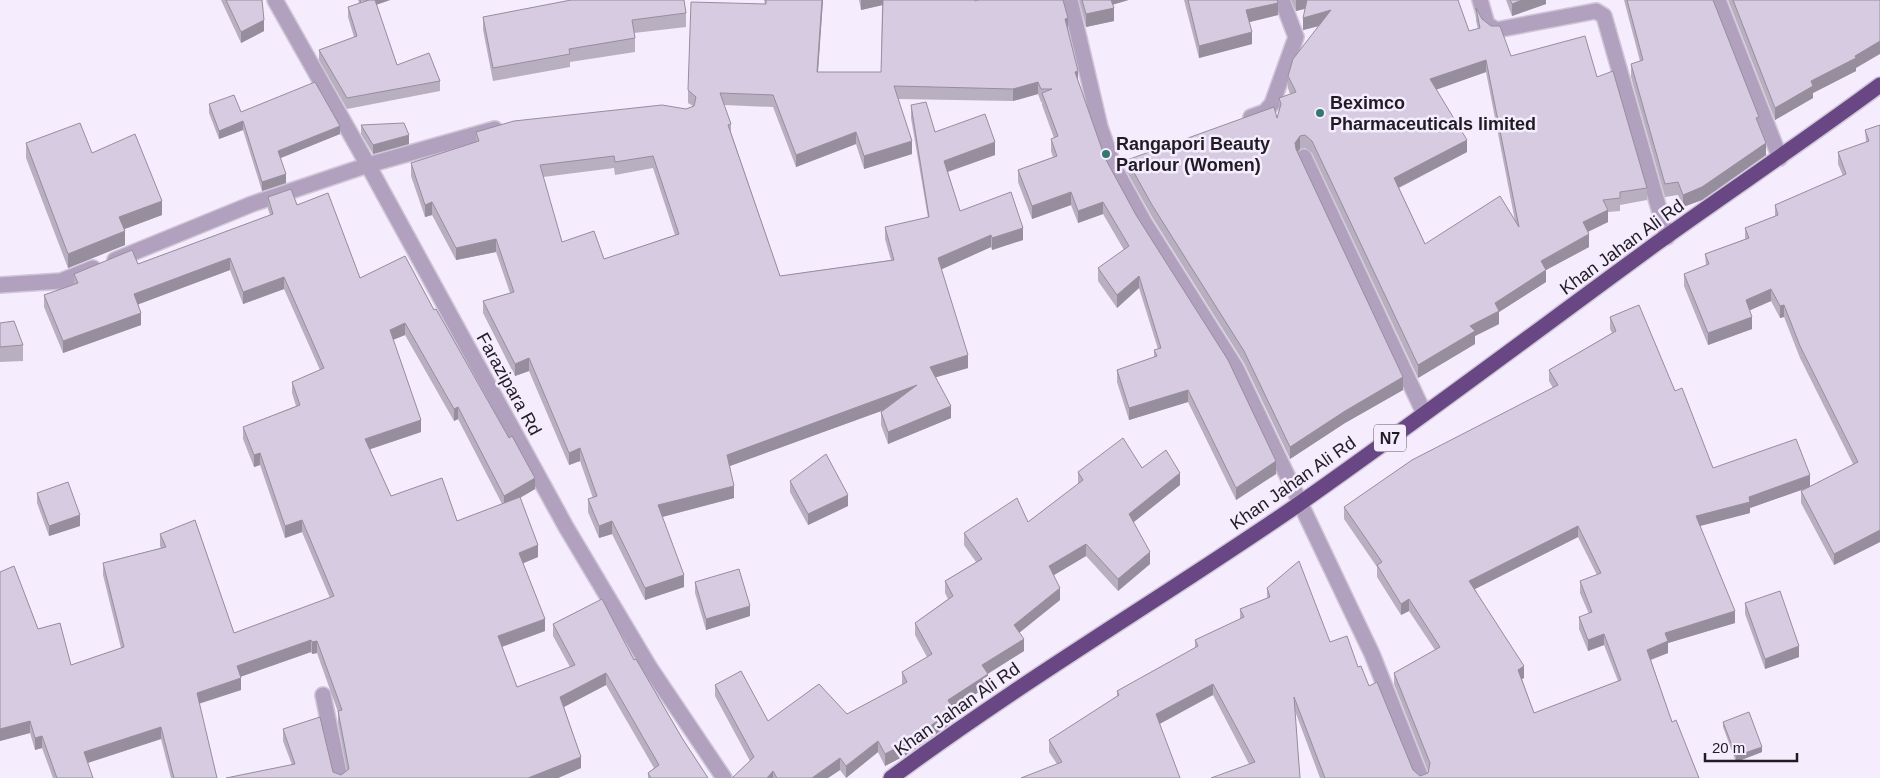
<svg xmlns="http://www.w3.org/2000/svg" width="1880" height="778" viewBox="0 0 1880 778" font-family="Arial,sans-serif">
  <style>
    .lines { fill: none; stroke-linecap: round; stroke-linejoin: round }
    .minor-casing { stroke: #cfc7d7; stroke-width: 18 }
    .highway-casing { stroke: #cfc7d7; stroke-width: 18 }
    .minor { stroke: #b1a1bf; stroke-width: 15 }
    .highway { stroke: #694784; stroke-width: 15 }
    .wall { fill: #b8afc1; fill-rule: evenodd }
    .shaded-wall { fill: #968e9d }
    .building { fill: #d6cbe0; stroke: #968e9d; fill-rule: evenodd }
    .poi-dot { fill: #33786c; stroke: #f5ecfe; stroke-width: 2 }
    .labels { text-anchor: middle; stroke-width: 5; stroke-linejoin: round; paint-order: stroke }
    .shield { fill: #f5ecfe; stroke: #605a65; stroke-width: 1 }
    .shield-label { font-size: 16px; font-weight: bold; fill: #201c24 }
    .poi-label { font-size: 18px; font-weight: bold; fill: #201c24; stroke: #f5ecfe; text-anchor: start }
    .street-label { font-size: 18px; fill: #201c24; stroke: #f5ecfe }
  </style>
  <rect width="100%" height="100%" fill="#f5ecfe"/>
  <g class="lines">
    <g class="minor-casing">
      <g id="minor">
        <path d="M275,0L368,165L566,527L650,668L724,778"/>
        <path d="M1070,0L1100,127L1114,167L1144,222L1236,368L1372,654L1421,778"/>
        <path d="M1480,0L1487,24L1496,30L1596,11L1604,16L1667,237"/>
        <path d="M1718,0L1780,158"/>
        <path d="M1251,117L1265,112L1272,104L1296,37L1282,0"/>
        <path d="M1304,157L1424,413"/>
        <path d="M115,260L252,204L368,165L495,129"/>
        <path d="M0,285L61,281L93,268"/>
        <path d="M323,695L340,778"/>
      </g>
    </g>
    <g class="highway-casing">
      <path id="highway" d="M891,778C1023,680 1164,597 1299,504C1420,419 1538,330 1657,243C1731,190 1807,139 1880,85"/>
    </g>
    <use href="#minor" class="minor"/>
    <use href="#highway" class="highway"/>
  </g>
  <g class="wall">
    <path d="M221,0H262L264,31L241,43Z"/>
    <path d="M358,0H390L376,5L397,65L440,81V91L347,109L319,60V50L354,37L348,17V7L359,3Z"/>
    <path d="M568,0H684L686,13V27L634,33L635,38V52L570,62V67L493,81L483,30V17L569,1Z"/>
    <path d="M764,0H823L818,72H881L882,5L861,10L859,0H975V1L1068,28L1078,80L1105,158L1276,474L1236,500L1188,402L1129,420L1117,382V370L1154,357V350L1158,349L1139,288L1117,308L1098,281V268L1124,250L1103,214L1078,223L1071,205L1032,219L1018,182V170L1053,157L1051,151V139L1054,138L1042,105V102H1041L1038,94L1013,101L898,99L912,154L864,169L856,144L796,167L773,107L724,105L731,124V132L780,276L891,260L885,239V227L928,218L911,118V105L935,132L995,155L948,172L960,211L1023,240L992,250L991,247L941,269L968,368L936,377L951,418L888,444L881,425V412L884,410L730,466L734,498L662,517L684,587L645,600L612,534L599,538L588,512V499L593,498L580,461L569,465L529,371L515,376L483,313V301L510,293L496,252L456,260L432,215L425,217L411,176V163L476,142V132L686,109L693,106L688,103V90L765,4ZM614,168L615,175L653,168L675,235L604,259L562,242L543,177Z"/>
    <path d="M1079,0H1129L1112,5L1114,21L1086,27Z"/>
    <path d="M1184,0H1277L1278,15L1249,22L1252,44L1199,58Z"/>
    <path d="M1291,0H1458L1469,31L1478,29L1476,21V8L1482,19L1511,56L1597,77L1647,188V200L1620,205V211L1608,212V222L1588,232L1589,247L1546,270V282L1499,312V324L1475,336V344L1418,378L1312,153L1305,148L1300,149L1297,152L1403,390L1345,423L1290,459L1244,363L1152,217L1127,172V160L1277,118L1279,111V98L1290,94L1288,88V76L1319,26L1303,30L1305,9L1296,11ZM1486,72L1515,221L1425,244L1399,188L1467,152L1436,89Z"/>
    <path d="M1506,0H1546V4L1512,16Z"/>
    <path d="M1624,0H1713L1759,125L1766,155L1702,200L1683,207L1678,195L1665,197L1631,77V64L1640,61Z"/>
    <path d="M1728,0H1880L1856,68V71L1813,93V98L1775,120Z"/>
    <path d="M209,104L241,112L340,134L281,158L286,183L262,191L243,130L219,139L209,113Z"/>
    <path d="M361,125L409,144L373,154L361,134Z"/>
    <path d="M1880,125V542L1834,565L1801,503V491L1809,487L1750,508V513L1700,526L1735,623L1668,643V653L1651,660L1672,722L1699,778H1320L1295,711L1300,778L1249,764L1213,695L1057,764L1049,752V740L1117,697V691L1195,648V640L1240,619V609L1267,598V588L1330,642L1358,667L1369,686L1413,770L1420,776L1428,773V771L1394,684V673L1435,650L1409,611L1401,615L1377,577V567L1344,519V507L1553,388L1549,381V370L1612,333L1610,329V317L1675,391L1713,468L1810,487L1853,464L1800,358L1784,317L1780,318L1771,301L1750,310L1752,329L1708,345L1684,286V274L1706,266L1705,254L1745,239V228L1775,216V205L1843,176L1838,164V152L1866,142L1865,130ZM1578,537L1597,575L1580,581V593L1589,614L1579,617V629L1588,651L1604,645L1618,681L1534,713L1522,679L1524,678L1475,589Z"/>
    <path d="M26,143L92,153L162,215L125,229V245L68,268L26,158Z"/>
    <path d="M291,189L297,205L328,193L360,278L405,256L434,310L436,309L509,438L512,436L535,478V489L520,498L538,545V557L523,563L545,619V631L502,647L517,687L570,667L553,636V624L602,599L634,660L636,659L682,738L708,778H648V773L654,768L606,685L564,707L581,757V768L558,778H226L292,765L283,741V729L320,717L333,772L341,775L347,770L338,723V712L317,653L312,654L311,652L240,677L241,690L199,704L217,778H171L161,739L88,763L93,778H53L42,748L35,750L30,733L0,741V572L14,566L38,629L60,623L71,665L121,648L103,575V563L161,548L160,546V534L195,520L234,633L330,598L302,532L285,538L260,465L254,467L243,439V427L296,406L292,393V382L320,370L284,289L243,304L230,270L138,304L141,313V325L63,353L44,307V295L74,284V274L132,250L138,264L270,215L268,209V197ZM405,335L454,421L458,419L502,504L457,521L442,478L391,496L370,449L421,432V420L393,340Z"/>
    <path d="M0,323L23,345V361L0,362Z"/>
    <path d="M1142,468L1180,485L1133,522L1150,564L1118,591L1086,556L1054,575L1060,600L1019,632L1024,651L988,674V686L953,708V722L906,755L885,766L878,752L846,778L840,770L828,778H732L750,761L715,696V685L768,721L847,714L902,685V672L927,657L915,635V623L948,599L945,593V581L976,562L964,545V533L1028,522L1078,484V472Z"/>
    <path d="M790,481L848,506L808,525L790,492Z"/>
    <path d="M37,493L80,526L49,536L37,503Z"/>
    <path d="M695,582L750,616L706,630L695,593Z"/>
    <path d="M1745,603L1799,657L1765,669L1745,614Z"/>
    <path d="M1723,722L1762,752L1736,762L1723,727Z"/>
  </g>
  <g class="shaded-wall">
    <path d="M373,0H390L361,10Z"/>
    <path d="M822,0H823L817,85V72Z"/>
    <path d="M861,0H883V5L861,10Z"/>
    <path d="M1108,0H1128L1108,6Z"/>
    <path d="M1296,0H1307V8L1296,11Z"/>
    <path d="M1522,0H1546V4L1512,16V4Z"/>
    <path d="M1278,3V15L1246,23V10Z"/>
    <path d="M1114,8V21L1086,27V14Z"/>
    <path d="M1331,10V23L1303,30V18Z"/>
    <path d="M1068,18V30L1065,19Z"/>
    <path d="M264,20V31L241,43V32Z"/>
    <path d="M1252,32V44L1199,58V46Z"/>
    <path d="M1880,41V54L1856,68V71L1813,93V98L1775,120V108L1811,81Z"/>
    <path d="M1486,60V72L1430,92V79Z"/>
    <path d="M1078,71V83L1075,72Z"/>
    <path d="M1038,82V94L1013,101V89Z"/>
    <path d="M243,121V130L219,139V131Z"/>
    <path d="M340,126V134L278,159V151Z"/>
    <path d="M856,132V144L796,167V155Z"/>
    <path d="M409,135V144L373,154V145Z"/>
    <path d="M1300,136V149L1295,156V143Z"/>
    <path d="M1467,140V152L1394,190V178Z"/>
    <path d="M912,141V154L864,169V156Z"/>
    <path d="M995,142V155L944,173V161Z"/>
    <path d="M1766,143V155L1702,200L1683,207V195Z"/>
    <path d="M286,174V183L262,191V182Z"/>
    <path d="M1071,192V205L1032,219V206Z"/>
    <path d="M162,201V215L119,231V217Z"/>
    <path d="M432,202V215L425,217V205Z"/>
    <path d="M1103,202V214L1078,223V211Z"/>
    <path d="M1608,210V222L1583,234V222Z"/>
    <path d="M1023,228V240L992,250V238Z"/>
    <path d="M125,231V245L68,268V254Z"/>
    <path d="M1589,234V247L1546,270V282L1499,312V324L1475,336V344L1418,378V365L1470,326L1541,261Z"/>
    <path d="M991,235V247L938,271V258Z"/>
    <path d="M496,239V252L456,260V248Z"/>
    <path d="M230,258V270L134,306V294Z"/>
    <path d="M1139,276V288L1117,308V295Z"/>
    <path d="M284,277V289L243,304V292Z"/>
    <path d="M1771,289V301L1746,312V300Z"/>
    <path d="M1784,305V317L1780,318V306Z"/>
    <path d="M141,313V325L63,353V341Z"/>
    <path d="M1752,317V329L1708,345V333Z"/>
    <path d="M405,323V335L390,341V330Z"/>
    <path d="M968,355V368L930,379V367Z"/>
    <path d="M529,358V371L515,376V364Z"/>
    <path d="M1403,377V390L1345,423L1290,459V447L1345,411Z"/>
    <path d="M917,385V398L727,467V455Z"/>
    <path d="M1188,390V402L1129,420V408Z"/>
    <path d="M951,406V418L888,444V432Z"/>
    <path d="M458,407V419L454,421V409Z"/>
    <path d="M421,420V432L365,451V439Z"/>
    <path d="M580,448V461L569,465V453Z"/>
    <path d="M260,453V465L254,467V455Z"/>
    <path d="M1276,461V474L1236,500V488Z"/>
    <path d="M1180,473V485L1129,526V514Z"/>
    <path d="M1810,475V487L1750,508V513L1696,527V516Z"/>
    <path d="M535,478V489L504,507V496Z"/>
    <path d="M734,486V498L658,518V505Z"/>
    <path d="M848,495V506L808,525V514Z"/>
    <path d="M80,515V526L49,536V526Z"/>
    <path d="M302,520V532L285,538V526Z"/>
    <path d="M612,521V534L599,538V526Z"/>
    <path d="M1578,526V537L1469,592V581Z"/>
    <path d="M1880,530V542L1834,565V554Z"/>
    <path d="M1086,544V556L1049,578V566Z"/>
    <path d="M538,545V557L519,565V553Z"/>
    <path d="M1150,552V564L1118,591V579Z"/>
    <path d="M684,575V587L645,600V588Z"/>
    <path d="M1060,588V600L1014,637V625Z"/>
    <path d="M1409,599V611L1401,615V604Z"/>
    <path d="M750,606V616L706,630V619Z"/>
    <path d="M1735,611V623L1668,643V653L1647,661V650L1665,633Z"/>
    <path d="M545,619V631L498,648V636Z"/>
    <path d="M1604,634V645L1588,651V640Z"/>
    <path d="M1024,639V651L982,677V665Z"/>
    <path d="M311,640V652L237,678V666Z"/>
    <path d="M317,641V653L312,654V642Z"/>
    <path d="M1799,646V657L1765,669V659Z"/>
    <path d="M1524,666V678L1518,681V670Z"/>
    <path d="M606,673V685L560,709V697Z"/>
    <path d="M988,674V686L948,712V700Z"/>
    <path d="M241,678V690L197,704V693Z"/>
    <path d="M1213,684V695L1156,726V714Z"/>
    <path d="M953,710V722L906,755L885,766V754Z"/>
    <path d="M30,721V733L0,741V729Z"/>
    <path d="M161,727V739L84,764V752Z"/>
    <path d="M42,736V748L35,750V738Z"/>
    <path d="M878,741V752L846,778V766Z"/>
    <path d="M1762,747V752L1736,762V756Z"/>
    <path d="M581,757V768L558,778H528Z"/>
    <path d="M840,758V770L828,778H812Z"/>
    <path d="M773,771V778H767Z"/>
  </g>
  <g class="building">
    <path d="M226,0H262L264,20L241,32Z"/>
    <path d="M360,0H369L361,3Z"/>
    <path d="M369,0H375L397,65L429,53L440,81L347,98L319,50L357,36L348,7Z"/>
    <path d="M571,0H684L686,13L632,20L635,38L569,49L570,54L493,68L483,17Z"/>
    <path d="M766,0H822L817,72H881L883,0H975V1L979,0H1063L1068,18L1065,19L1078,71L1075,72L1105,158L1136,215L1228,360L1276,461L1236,488L1188,390L1129,408L1117,370L1157,356L1154,350L1161,348L1139,276L1117,295L1098,268L1129,246L1103,202L1078,211L1071,192L1032,206L1018,170L1057,156L1051,139L1058,136L1042,93L1052,89H1041L1038,82L1013,89L894,86L912,141L864,156L856,132L796,155L773,95L720,93L731,124L728,125L780,276L894,260L885,227L929,217L911,105L926,102L935,132L985,114L995,142L944,161L960,211L1011,192L1023,228L992,238L991,235L938,258L968,355L930,367L951,406L888,432L881,412L917,385L727,455L734,486L658,505L684,575L645,588L612,521L599,526L588,499L597,496L580,448L569,453L529,358L515,364L483,301L514,292L496,239L456,248L432,202L425,205L411,163L479,141L476,132L514,121L662,105L686,109L694,106L696,97L688,90L691,2L766,4ZM614,156L615,162L653,156L679,234L604,259L594,231L562,242L540,165Z"/>
    <path d="M1082,0H1111L1114,8L1086,14Z"/>
    <path d="M1188,0H1277L1278,3L1246,10L1252,32L1199,46Z"/>
    <path d="M1307,0H1458L1469,31L1480,28L1476,8L1482,19L1491,26H1500L1511,56L1585,36L1597,77L1613,71L1647,188L1620,192V198L1603,200L1608,210L1583,222L1589,234L1541,261L1546,270L1495,303L1499,311L1470,326L1475,331L1418,365L1312,141L1305,135L1300,136L1295,143L1296,149L1403,377L1345,411L1290,447L1244,351L1152,205L1127,160L1274,107L1277,118L1281,104L1279,98L1296,92L1288,76L1293,59L1331,10L1303,18ZM1486,60L1519,227L1500,196L1425,244L1394,178L1467,140L1430,79Z"/>
    <path d="M1510,0H1522L1512,4Z"/>
    <path d="M1627,0H1713L1759,117L1756,118L1766,143L1702,187L1683,195L1678,182L1665,184L1631,64L1643,60Z"/>
    <path d="M1733,0H1880V41L1855,56L1856,58L1811,81L1813,86L1775,108Z"/>
    <path d="M315,82L340,126L278,151L286,174L262,182L243,121L219,131L209,104L234,95L241,112Z"/>
    <path d="M80,123L92,153L135,134L162,201L119,217L125,231L68,254L26,143Z"/>
    <path d="M404,123L409,135L373,145L361,125Z"/>
    <path d="M1880,125V530L1834,554L1801,491L1858,462L1800,346L1784,305L1780,306L1771,289L1746,300L1752,317L1708,333L1684,274L1709,264L1705,254L1749,238L1745,228L1778,215L1775,205L1846,174L1838,152L1869,141L1865,130Z"/>
    <path d="M291,189L297,205L328,193L360,278L405,256L434,310L436,309L509,438L512,436L535,478L504,496L458,407L454,409L405,323L390,330L421,420L365,439L391,496L442,478L457,521L520,497L538,545L519,553L545,619L498,636L517,687L575,665L553,624L602,599L634,660L636,659L682,738L708,778H651L648,773L659,765L606,673L560,697L581,757L528,778H226L295,764L283,729L320,717L333,772L341,775L349,769L338,711L342,710L317,641L312,642L311,640L237,666L241,678L197,693L217,778H174L161,727L84,752L93,778H57L42,736L35,738L30,721L0,729V572L14,566L38,629L60,623L71,665L124,647L103,563L166,547L160,534L195,520L234,633L334,596L302,520L285,526L260,453L254,455L243,427L300,405L292,382L324,368L284,277L243,292L230,258L134,294L141,313L63,341L44,295L78,283L74,274L132,250L138,264L273,214L268,197Z"/>
    <path d="M1639,305L1675,391L1682,388L1713,468L1796,439L1810,475L1749,497L1750,502L1696,516L1735,611L1665,633L1668,641L1647,650L1672,722L1676,720L1699,778H1325L1294,697L1300,778H1211L1255,762L1213,684L1156,714L1180,778H1021L1062,762L1049,740L1119,695L1117,691L1198,646L1195,640L1244,617L1240,609L1270,597L1267,588L1299,561L1330,642L1347,636L1358,667L1361,666L1369,686L1377,682L1413,770L1420,776L1428,773L1430,763L1394,673L1440,647L1409,599L1401,604L1377,565L1382,562L1344,507L1412,460L1558,385L1549,370L1616,331L1610,317ZM1578,526L1601,573L1580,581L1592,612L1579,617L1588,640L1604,634L1621,680L1534,713L1518,670L1524,666L1469,581Z"/>
    <path d="M14,321L23,345L0,347V323Z"/>
    <path d="M1123,438L1142,468L1166,450L1180,473L1129,514L1150,552L1118,579L1086,544L1049,566L1060,588L1014,625L1024,639L982,665L988,674L948,700L953,710L906,743L885,754L878,741L846,766L840,758L812,778H777L773,771L767,778H732L754,757L715,685L741,671L768,721L819,684L847,714L907,682L902,672L932,654L915,623L953,596L945,581L982,559L964,533L1017,498L1028,522L1083,480L1078,472Z"/>
    <path d="M826,454L848,495L808,514L790,481Z"/>
    <path d="M68,482L80,515L49,526L37,493Z"/>
    <path d="M739,569L750,606L706,619L695,582Z"/>
    <path d="M1780,591L1799,646L1765,659L1745,603Z"/>
    <path d="M1749,712L1762,747L1736,756L1723,722Z"/>
  </g>
  <g class="poi-dot">
    <circle cx="1320" cy="113" r="5"/>
    <circle cx="1106" cy="154" r="5"/>
  </g>
  <g class="labels">
    <rect class="shield" x="1374" y="424.5" width="32" height="27" rx="4"/>
    <g class="shield-label">
      <text x="1390" y="444">N7</text>
    </g>
    <g class="poi-label">
      <text x="1330" y="109">Beximco<tspan x="1330" dy="21">Pharmaceuticals limited</tspan></text>
      <text x="1116" y="150">Rangapori Beauty<tspan x="1116" dy="21">Parlour (Women)</tspan></text>
    </g>
    <g class="street-label">
      <text transform="translate(1622 247) rotate(-36)" y="6">Khan Jahan Ali Rd</text>
      <text transform="translate(509 384) rotate(61)" y="6">Farazipara Rd</text>
      <text transform="translate(1293 483) rotate(-35)" y="6">Khan Jahan Ali Rd</text>
      <text transform="translate(957 709) rotate(-35)" y="6">Khan Jahan Ali Rd</text>
    </g>
  </g>
  <path d="M1705 753v8h92v-8" fill="none" stroke="#201c24" stroke-width="2.5"/>
  <text x="1712" y="753" font-size="15" fill="#201c24" stroke="#f5ecfe" stroke-width="4" paint-order="stroke">20 m</text>
</svg>
